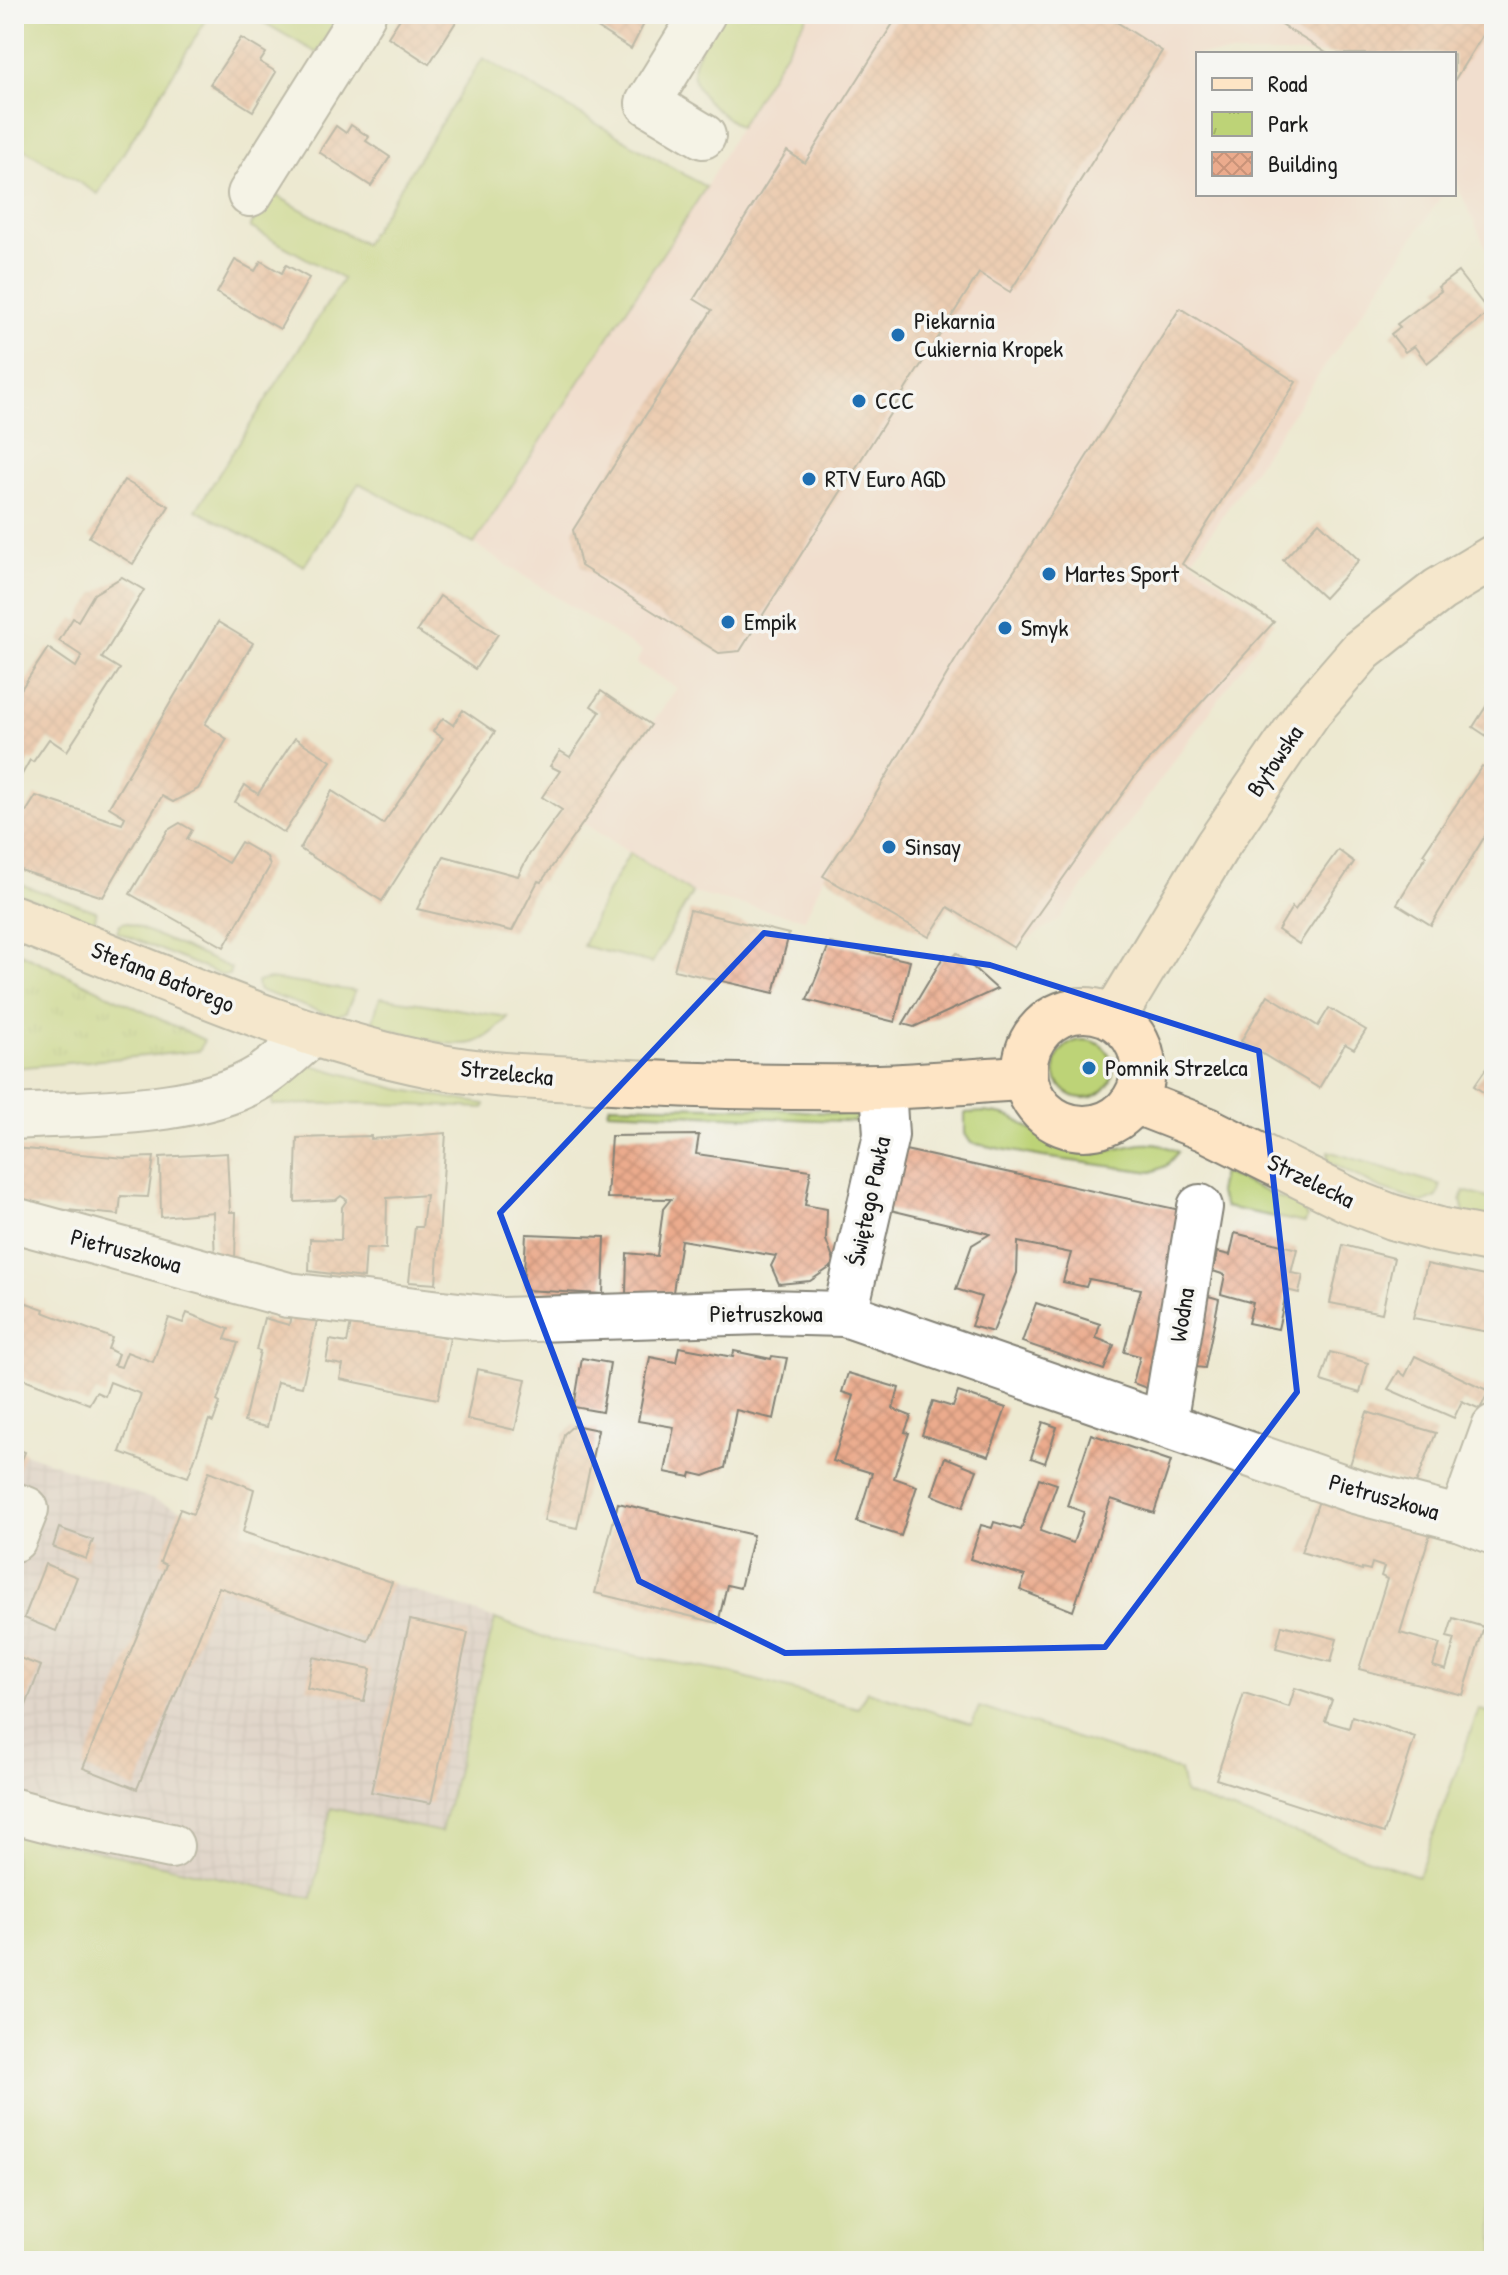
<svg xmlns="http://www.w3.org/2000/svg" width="1508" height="2275" viewBox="0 0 1508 2275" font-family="'Patrick Hand',sans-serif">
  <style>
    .built { fill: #f7d0c9 }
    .industrial { fill: url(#industrial-grid) }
    .green { fill: #bdd377; stroke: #6c784a; stroke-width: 2 }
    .park { fill: url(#park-tufts); stroke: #6c784a; stroke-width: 2 }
    .building { fill: url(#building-cross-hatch) }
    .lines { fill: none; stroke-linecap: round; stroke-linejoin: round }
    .street-casing { stroke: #848276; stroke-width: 48 }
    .secondary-casing { stroke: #848276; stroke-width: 48 }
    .street { stroke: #fff; stroke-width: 44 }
    .secondary { stroke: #fee5c5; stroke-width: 44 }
    .marked { fill: none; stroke: #1d4ed8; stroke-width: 6; stroke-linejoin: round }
    .poi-dot { fill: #1f6fb2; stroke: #f6f6f2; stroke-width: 3 }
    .labels { text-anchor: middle; stroke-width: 7; stroke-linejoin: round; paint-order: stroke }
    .poi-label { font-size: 24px; fill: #1c1c1c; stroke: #f6f6f2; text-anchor: start }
    .street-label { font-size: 24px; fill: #1c1c1c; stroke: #f6f6f2 }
  </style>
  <defs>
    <pattern id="industrial-grid" width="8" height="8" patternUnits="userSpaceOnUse" patternTransform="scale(2)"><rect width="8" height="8" fill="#d2bec1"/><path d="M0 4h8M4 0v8" fill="none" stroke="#b4a3a5"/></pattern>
    <pattern id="park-tufts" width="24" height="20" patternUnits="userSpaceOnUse" patternTransform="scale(2)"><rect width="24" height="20" fill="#bdd377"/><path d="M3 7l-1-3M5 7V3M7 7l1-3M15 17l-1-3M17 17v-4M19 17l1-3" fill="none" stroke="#a2b566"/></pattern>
    <pattern id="building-cross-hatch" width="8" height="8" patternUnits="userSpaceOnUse" patternTransform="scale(2)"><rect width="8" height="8" fill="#ebab8d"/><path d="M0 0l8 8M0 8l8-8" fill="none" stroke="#c99379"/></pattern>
  </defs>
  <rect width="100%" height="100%" fill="#f6f6f2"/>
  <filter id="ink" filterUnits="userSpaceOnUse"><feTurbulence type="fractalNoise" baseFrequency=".0125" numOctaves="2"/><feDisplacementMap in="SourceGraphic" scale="16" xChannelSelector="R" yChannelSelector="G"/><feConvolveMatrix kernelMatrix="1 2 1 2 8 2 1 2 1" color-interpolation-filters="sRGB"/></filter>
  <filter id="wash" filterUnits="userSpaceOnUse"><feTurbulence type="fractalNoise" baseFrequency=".006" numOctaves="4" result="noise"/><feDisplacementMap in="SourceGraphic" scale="32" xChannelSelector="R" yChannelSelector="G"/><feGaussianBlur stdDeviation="1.8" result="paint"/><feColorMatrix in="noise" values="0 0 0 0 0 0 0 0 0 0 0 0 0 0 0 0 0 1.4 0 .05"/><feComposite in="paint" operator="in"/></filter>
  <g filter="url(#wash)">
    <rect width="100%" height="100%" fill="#ede9d1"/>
    <path class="built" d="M809,14H1494V266L1454,178V54H1198V194H1443L1192,560L1274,622L1060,919L1014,948L948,908L929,937L824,876L805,919L692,893L583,823L677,688L636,663L642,652L474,544L706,187L739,127Z"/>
    <path class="industrial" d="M14,1449L243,1532L495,1619L441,1833L312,1898L14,1833Z"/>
    <g class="green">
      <path d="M14,14H210L98,194L14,143Z"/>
      <path d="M249,14H340L317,53Z"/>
      <path d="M722,14H809L739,127C718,111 683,88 696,57C702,42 714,28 722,14Z"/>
      <path d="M483,58L706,187L474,544L359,483L304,566L196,510L343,279L250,227L270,192L364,244Z"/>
      <path d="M630,853L692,893L652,963L583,946L604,898Z"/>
      <path d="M14,882L96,911L95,919L90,922L14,892Z"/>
      <path d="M126,922L231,968L229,975H221L117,932L120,924Z"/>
      <path d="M270,979L355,991L346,1012L335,1017L258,990L257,982Z"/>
      <path d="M380,997L508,1017C499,1027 491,1036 478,1041C454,1052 398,1031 372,1023Z"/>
      <circle cx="1084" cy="1069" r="29"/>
      <path d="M304,1066H315L398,1089L485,1104L484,1108L359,1103L273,1105L268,1089Z"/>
      <path d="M610,1105L765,1108L856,1115L863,1122L608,1111Z"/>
      <path d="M984,1112C995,1113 1005,1114 1015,1119C1035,1130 1050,1148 1074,1152C1112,1160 1139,1130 1178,1152L1166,1166L1152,1172L1043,1157L971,1143L965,1134V1113Z"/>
      <path d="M1328,1151L1441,1185L1437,1197L1423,1203L1379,1188L1328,1161Z"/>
      <path d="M1222,1172L1303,1208L1307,1218L1305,1223L1225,1207L1218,1192Z"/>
      <path d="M1464,1191L1494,1200V1220L1464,1214L1461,1200Z"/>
      <path d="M495,1619L552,1640L730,1673L858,1708L867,1691L972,1724L979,1707L1180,1771L1185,1794L1418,1876L1479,1709L1494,1715V2261H14V1833L312,1898L331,1808L441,1832Z"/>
    </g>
    <path class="park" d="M14,950L16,951L204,1040L199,1051L14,1068Z"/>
    <g id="blocks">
      <g class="building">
        <path d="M403,14H461L429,64L388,37Z"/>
        <path d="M582,14H649L631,49L580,17Z"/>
        <path d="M899,14H1104L1162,51L1010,292L979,273L740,651L719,653L581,566L573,530L712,310L694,299L787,151L805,163Z"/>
        <path d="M1264,14H1469L1488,26L1454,81V54H1328Z"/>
        <path d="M241,38L266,53L260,62L276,72L253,111L210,84Z"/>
        <path d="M351,125L369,137L366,141L390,157L371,186L319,152L336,126L346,133Z"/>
        <path d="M235,260L255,271L261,261L282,273L286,265L309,278L280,329L217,293Z"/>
        <path d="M1458,272L1489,312L1427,363L1414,346L1405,352L1391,334L1400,327L1397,324L1441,291L1438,287Z"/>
        <path d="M1180,308L1296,382L1182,564L1274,622L1135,776L1014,948L948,907L929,937L823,876L864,814L956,659L1026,553Z"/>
        <path d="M124,480L169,506L133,564L89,537Z"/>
        <path d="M1319,522L1359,560L1324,598L1283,560Z"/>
        <path d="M122,577L144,590L102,658L120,669L67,751L49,739L33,762L30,760L14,789V700L48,648L76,667L82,656L59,641L73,618L78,621L94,594Z"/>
        <path d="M440,596L498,634L475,669L417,631Z"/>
        <path d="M218,622L253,643L205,724L227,739L198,789L173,802L162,796L103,897L14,868V831L36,796L122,824L125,817L109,807Z"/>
        <path d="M601,691L651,725L583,823L541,882L538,881L512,931L417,909L444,856L518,876L529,855L562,810L542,797L560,771L550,766L560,751L570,757L600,712L591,706Z"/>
        <path d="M1494,694V741L1473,727Z"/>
        <path d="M463,710L495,732L424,835L382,901L300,849L332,791L383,824L443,738L433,731L443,718L453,725Z"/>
        <path d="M295,738L331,761L284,833L235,802L245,785L258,794Z"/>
        <path d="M1482,766L1494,773V821L1431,925L1397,904L1426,856L1423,854Z"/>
        <path d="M180,823L192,830L187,839L228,863L241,842L267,857L270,866L224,947L130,894L168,830Z"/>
        <path d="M1338,850L1354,862L1299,944L1278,930L1292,907L1295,910Z"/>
        <path d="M690,910L789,934L774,993L674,970Z"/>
        <path d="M830,943L910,961L895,1022L807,1000Z"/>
        <path d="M957,953L997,989L914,1027L903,1024L945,954L951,959Z"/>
        <path d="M1268,995L1318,1026L1329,1008L1366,1030L1354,1049L1345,1044L1319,1088L1241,1041Z"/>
        <path d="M1494,1057V1094L1492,1098L1474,1086Z"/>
        <path d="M446,1133L436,1284L409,1282L415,1227H422L426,1195L387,1198L386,1249L366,1248L364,1278L309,1271L310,1239L341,1240L342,1207L347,1200L341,1196L336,1200L295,1202L297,1138L371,1136V1139Z"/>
        <path d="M699,1135L696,1154L811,1170L805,1205L827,1209L826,1240L835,1264L810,1281L779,1284L771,1266L776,1256L681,1240L673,1292L626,1294L627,1253L657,1256L663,1209L671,1199L607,1198L611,1136Z"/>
        <path d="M14,1148L125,1158L154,1157L148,1197L121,1196L119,1215L14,1205Z"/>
        <path d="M896,1148L1189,1212L1154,1391L1133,1383L1140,1356L1124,1352L1141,1289L1089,1279L1086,1287L1063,1282L1071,1253L1018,1242L1017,1273L993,1332L971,1326L981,1297L956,1289L972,1245L990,1234L882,1208Z"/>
        <path d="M227,1153L230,1212H236L235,1263L215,1259L213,1212L161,1217L160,1157Z"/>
        <path d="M1235,1233L1297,1249L1291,1273L1303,1275L1299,1293L1287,1290L1278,1329L1248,1323L1253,1303L1221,1294L1225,1275L1213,1271L1217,1252L1230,1255Z"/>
        <path d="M526,1234L605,1237L603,1294L523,1290Z"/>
        <path d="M1343,1245L1394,1258L1382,1313L1330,1303Z"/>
        <path d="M1427,1264L1494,1278V1333L1413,1318Z"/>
        <path d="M1198,1293L1219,1299L1205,1368L1186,1366Z"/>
        <path d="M14,1294L25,1298L24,1302L44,1309L43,1312L112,1338L108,1349L118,1354L114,1365L121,1367L127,1352L153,1362L169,1318L183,1323L187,1313L229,1329L225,1339L238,1343L217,1401L220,1403L213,1422L209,1420L188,1477L120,1452L141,1394L110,1382L105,1396L96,1392L89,1404L14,1375Z"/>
        <path d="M1036,1303L1100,1324L1096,1338L1114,1345L1104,1370L1022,1342Z"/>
        <path d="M293,1306L319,1312L302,1387L277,1382L267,1427L244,1422L260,1351L256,1350L264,1318L289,1325Z"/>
        <path d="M352,1318L450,1338L438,1399L340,1379L343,1365L326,1362L330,1340L347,1343Z"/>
        <path d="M679,1347L733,1357L734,1351L771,1359L772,1356L787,1358L774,1419L736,1410L725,1468L704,1476L691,1473L690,1477L665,1472L674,1427L638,1421L650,1357L676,1362Z"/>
        <path d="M1330,1352L1368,1363L1360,1393L1321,1381Z"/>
        <path d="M1415,1356L1489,1391L1480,1409L1462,1401L1454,1418L1388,1389L1399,1371L1405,1376Z"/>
        <path d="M582,1358L610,1363L602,1412L574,1407Z"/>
        <path d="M477,1369L526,1379L515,1430L467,1419Z"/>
        <path d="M848,1373L899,1388L893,1409L911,1416L905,1432L909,1433L894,1478L917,1486L901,1536L857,1522L872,1473L833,1461L854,1396L842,1392Z"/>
        <path d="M958,1392L1006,1408L989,1456L922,1435L933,1401L953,1407Z"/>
        <path d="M1367,1412L1436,1433L1415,1486L1350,1465Z"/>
        <path d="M1043,1422L1057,1427L1045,1463L1031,1458Z"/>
        <path d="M574,1425L598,1430L577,1528L544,1521L564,1434Z"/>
        <path d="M1091,1434L1171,1461L1154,1513L1111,1499L1073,1611L1020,1590L1025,1576L970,1559L981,1525L992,1528L994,1522L1021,1530L1039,1478L1057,1484L1040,1531L1073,1543L1084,1512L1067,1506Z"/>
        <path d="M14,1448L25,1452L14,1480Z"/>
        <path d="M945,1457L977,1470L963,1507L932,1495Z"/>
        <path d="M209,1471L254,1489L243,1532L392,1582L368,1641L219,1587L137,1789L83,1768L166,1565L160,1562L180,1509L193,1514Z"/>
        <path d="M1320,1498L1430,1534L1400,1633L1440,1644L1433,1666L1446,1670L1455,1639L1447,1637L1453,1618L1484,1627L1463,1695L1359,1669L1387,1579L1381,1576L1384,1567L1372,1563L1370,1570L1362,1568V1570L1301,1552Z"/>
        <path d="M618,1503L753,1535L740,1588L727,1585L718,1623L595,1593Z"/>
        <path d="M59,1528L93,1540L86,1559L53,1547Z"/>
        <path d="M45,1564L77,1577L56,1631L24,1618Z"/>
        <path d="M410,1620L468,1633L431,1803L371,1792Z"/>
        <path d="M1282,1625L1337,1639L1331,1662L1276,1648Z"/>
        <path d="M14,1656L41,1666L14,1737Z"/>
        <path d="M313,1657L371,1669L364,1701L307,1688Z"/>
        <path d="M1295,1688L1332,1700L1325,1721L1349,1728L1352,1716L1415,1737L1384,1833L1216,1779L1244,1693L1289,1707Z"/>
      </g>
    </g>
  </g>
  <g filter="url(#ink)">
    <use href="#blocks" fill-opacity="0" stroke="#848276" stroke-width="2"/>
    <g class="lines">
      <g class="street-casing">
        <g id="street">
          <path d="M703,136L648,103L703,14"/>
          <path d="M250,194L363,14"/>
          <path d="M14,1117C85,1112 198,1116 260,1077C278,1066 295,1048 312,1035"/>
          <path d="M14,1220L288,1295L502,1320L763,1312L845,1314L1355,1491L1461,1519L1494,1532"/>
          <path d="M845,1314L886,1135L883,1087"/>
          <path d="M1164,1424L1200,1207"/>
          <path d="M14,1505L26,1509L14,1539"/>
          <path d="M1461,1519L1494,1427"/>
          <path d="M14,1811L56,1822L171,1846"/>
        </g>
      </g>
      <g class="secondary-casing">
        <g id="secondary">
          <path d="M14,918C152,971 286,1036 431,1065C484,1076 540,1077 594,1080C689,1086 784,1088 879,1087C927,1086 976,1080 1025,1078"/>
          <circle cx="1084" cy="1069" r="59"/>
          <path d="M1114,1017L1217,846L1310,710L1362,650L1439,590L1494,557"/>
          <path d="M1134,1101L1206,1129L1351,1201L1392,1217L1439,1230L1494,1241"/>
        </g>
      </g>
      <use href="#street" class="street"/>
      <use href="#secondary" class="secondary"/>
    </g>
  </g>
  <path d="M0 0H1508V2275H0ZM764,933L990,965L1259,1051L1297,1392L1105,1647L785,1653L639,1581L500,1213Z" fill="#ede9d1" fill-opacity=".55" fill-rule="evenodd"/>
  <path class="marked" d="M764,933L990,965L1259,1051L1297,1392L1105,1647L785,1653L639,1581L500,1213Z"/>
  <g class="poi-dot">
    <circle cx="898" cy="335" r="8"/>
    <circle cx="859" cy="401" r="8"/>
    <circle cx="809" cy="479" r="8"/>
    <circle cx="1049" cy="574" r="8"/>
    <circle cx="728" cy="622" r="8"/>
    <circle cx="1005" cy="628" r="8"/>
    <circle cx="889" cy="847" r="8"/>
    <circle cx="1089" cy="1068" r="8"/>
  </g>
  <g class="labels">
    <g class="poi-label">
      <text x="914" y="329">Piekarnia<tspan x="914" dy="28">Cukiernia Kropek</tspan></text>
      <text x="875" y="409">CCC</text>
      <text x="825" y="487">RTV Euro AGD</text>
      <text x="1065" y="582">Martes Sport</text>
      <text x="744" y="630">Empik</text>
      <text x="1021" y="636">Smyk</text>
      <text x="905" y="855">Sinsay</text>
      <text x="1105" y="1076">Pomnik Strzelca</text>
    </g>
    <g class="street-label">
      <text transform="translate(1275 761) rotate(-56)" y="8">Bytowska</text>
      <text transform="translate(163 977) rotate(22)" y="8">Stefana Batorego</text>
      <text transform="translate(507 1073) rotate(6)" y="8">Strzelecka</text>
      <text transform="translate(1311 1181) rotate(26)" y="8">Strzelecka</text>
      <text transform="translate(869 1201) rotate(-78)" y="8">Świętego Pawła</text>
      <text transform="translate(126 1251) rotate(15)" y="8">Pietruszkowa</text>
      <text x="766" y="1322">Pietruszkowa</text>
      <text transform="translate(1182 1315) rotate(-81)" y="8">Wodna</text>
      <text transform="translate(1384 1497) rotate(16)" y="8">Pietruszkowa</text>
    </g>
  </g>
  <rect width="1508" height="2275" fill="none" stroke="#f6f6f2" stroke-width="48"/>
  <rect x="1196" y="52" width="260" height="144" fill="#f6f6f2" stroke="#9f9f9c" stroke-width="2"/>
  <rect x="1212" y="78" width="40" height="12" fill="#fee5c5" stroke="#9f9f9c" stroke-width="2"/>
  <text x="1268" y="92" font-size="24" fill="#1c1c1c">Road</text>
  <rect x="1212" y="112" width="40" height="24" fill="url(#park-tufts)" stroke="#9f9f9c" stroke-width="2"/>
  <text x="1268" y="132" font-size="24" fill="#1c1c1c">Park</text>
  <rect x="1212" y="152" width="40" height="24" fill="url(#building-cross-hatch)" stroke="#9f9f9c" stroke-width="2"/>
  <text x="1268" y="172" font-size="24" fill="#1c1c1c">Building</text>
</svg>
